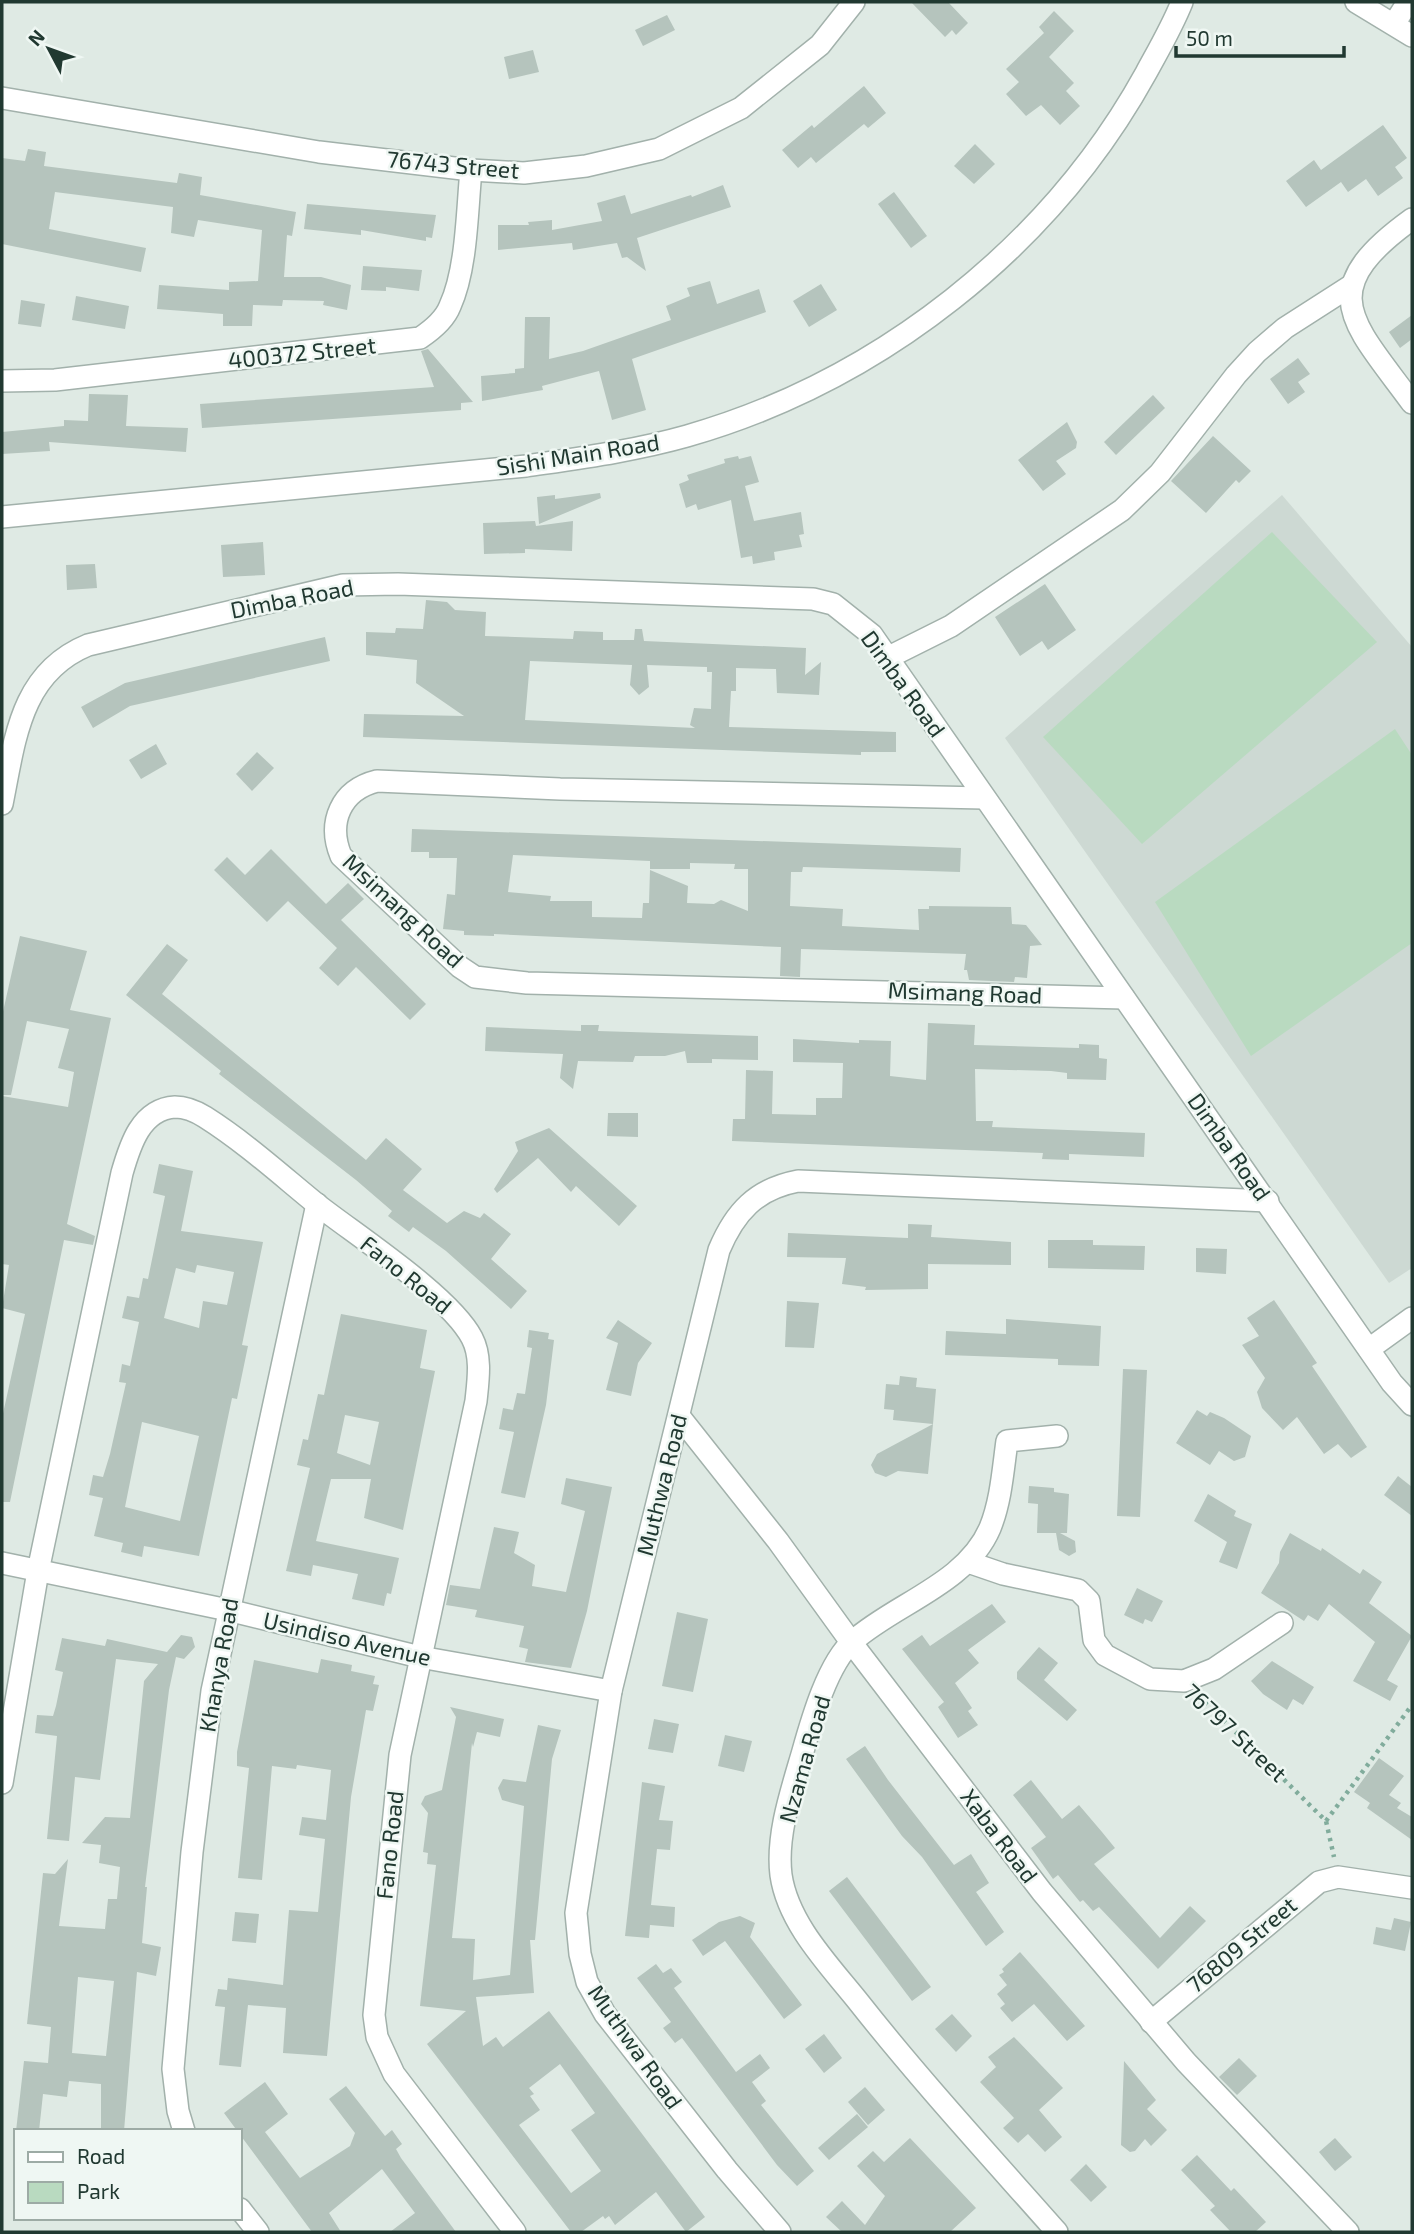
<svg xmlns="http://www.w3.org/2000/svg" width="1414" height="2234" viewBox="0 0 1414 2234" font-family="'Exo 2',sans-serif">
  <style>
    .built { fill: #cdd9d3 }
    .green { fill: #b9dac0 }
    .building { fill: #b5c4bd; fill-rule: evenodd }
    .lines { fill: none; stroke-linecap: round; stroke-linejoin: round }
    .minor-casing { stroke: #a2b1ab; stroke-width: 24 }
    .tertiary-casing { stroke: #a2b1ab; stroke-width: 24 }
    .path { stroke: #81ac9c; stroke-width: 4.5; stroke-dasharray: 3.5 5; stroke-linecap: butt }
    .minor { stroke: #fff; stroke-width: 21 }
    .tertiary { stroke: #fff; stroke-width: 21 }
    .labels { text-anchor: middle; stroke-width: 5; stroke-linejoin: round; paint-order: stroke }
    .street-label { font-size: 23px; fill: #213931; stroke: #eff7f3 }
  </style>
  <rect width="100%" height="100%" fill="#dfeae4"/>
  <path class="built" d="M1282,495L1412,647V1268L1389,1283L1005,738Z"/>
  <g class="green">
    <path d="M1272,532L1377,642L1142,844L1043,737Z"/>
    <path d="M1395,729L1412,755V943L1251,1056L1155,902Z"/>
  </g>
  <g class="building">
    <path d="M911,2H948L968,23L956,35L952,30L945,37Z"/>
    <path d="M1054,11L1074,31L1049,57L1074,83L1066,91L1080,106L1060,125L1041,105L1026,116L1006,94L1019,82L1006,69L1044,33L1039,27Z"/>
    <path d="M667,15L675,30L643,46L635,30Z"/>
    <path d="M533,50L539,72L509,79L504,57Z"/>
    <path d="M864,86L886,113L868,128L864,124L816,163L811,157L798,168L782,150L812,125L814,128Z"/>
    <path d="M1383,125L1407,158L1395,167L1403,178L1378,196L1366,179L1348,192L1341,182L1306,207L1286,181L1314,160L1321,170Z"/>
    <path d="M975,144L995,164L974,184L954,166Z"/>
    <path d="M28,149L46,152L44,166L177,183L179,173L202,177L200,195L296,212L292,236L287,235L284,277H321L351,285L347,310L323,305L324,301L283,300L282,306L253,305L252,326H223V314L157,309L159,285L229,290V282L258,281L262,230L198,220L194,237L171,233L173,207L55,192L49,229L146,248L141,272L2,244V158L25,161Z"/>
    <path d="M723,185L731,207L637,238L646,271L627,257L622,258L617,243L573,250L572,243L498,250V225H529L528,222L552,220V230L602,221L597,203L625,195L631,214L691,195L692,197Z"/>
    <path d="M894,192L927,236L911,248L878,204Z"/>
    <path d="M307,204L436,215L432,238L426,237V241L361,230V235L304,229Z"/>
    <path d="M363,266L422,270L419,291L386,287V291L361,290Z"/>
    <path d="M710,281L717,304L759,289L766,312L632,359L646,410L612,420L599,371L542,386L543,390L482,401L481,376L515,373V369L524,368L525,317H550L549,359L583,351L671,320L666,306L690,296L687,288Z"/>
    <path d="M821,284L837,310L809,327L793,301Z"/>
    <path d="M76,296L129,306L125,329L72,320Z"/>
    <path d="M21,300L45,304L41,327L18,324Z"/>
    <path d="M1412,315V339L1400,348L1389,332Z"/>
    <path d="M428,349L473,402L461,403V410L202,428L200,404L434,387L421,351Z"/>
    <path d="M1298,358L1310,374L1298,382L1305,392L1288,404L1270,379Z"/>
    <path d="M89,394L128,395L126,426L188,428L186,452L49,442L50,451L2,454V432L64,426V420L88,421Z"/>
    <path d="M1153,395L1165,408L1116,455L1104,442Z"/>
    <path d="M1067,422L1077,442L1076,448L1056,461L1066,474L1043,491L1018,460Z"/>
    <path d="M1213,436L1251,471L1239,483L1236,480L1206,513L1171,481Z"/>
    <path d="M738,456L739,459L751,456L759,482L745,486L754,521L801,512L804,534L799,535L802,547L774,552L775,560L753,564L752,556L741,558L731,500L698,510L696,504L686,508L679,484L689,480L687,475L725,463L724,459Z"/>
    <path d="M600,493L601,498L539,524L537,497L555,495V499Z"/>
    <path d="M535,521L536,526L573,521L572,551L525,549V553L484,554L483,523Z"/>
    <path d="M263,542L265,575L223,577L221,545Z"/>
    <path d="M95,564L97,588L67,590L66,565Z"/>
    <path d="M1045,584L1076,630L1048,650L1042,641L1020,656L995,617Z"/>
    <path d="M426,600L447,602L455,610L486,612L485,636L573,639L574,631L603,632V640H634L635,629H642L644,641L806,648L805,675L821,662L819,695L777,693L776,669L736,668V691H731L729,727L896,732V752H861V755L363,737L364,714L464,716L416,683L417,660L366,655V632L395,633L396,628L423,629ZM530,661L632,665L630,685L639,695L649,687L647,665L707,667V672H712L711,709L694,708L690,725L695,728L525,720Z"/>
    <path d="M325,637L330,661L130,706L93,728L81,707L125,683Z"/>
    <path d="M156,744L167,764L141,779L129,760Z"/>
    <path d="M257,752L274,768L252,791L236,774Z"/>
    <path d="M412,829L961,848L960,872L803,867L802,872H791L790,906L843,909L842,926L919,930L918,909H929V906L1011,907L1012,924L1026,925L1042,945L1030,946L1027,978L1015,977L1014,982L969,980L967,970H964L966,954L801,949L800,977L780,976L781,947L494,934V936L464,935V931L443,929L447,894L455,895L457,858H429V852H411ZM513,855L650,861V869H690V863L735,864L734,869H748V911L721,900L714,904L687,903L688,886L650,870L649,903H643L642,918L592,917V901H550L551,896L508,892Z"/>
    <path d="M271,849L326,904L348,883L364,899L341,920L426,1004L410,1020L356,967L338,986L319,968L337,948L288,901L267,922L214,870L227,857L245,875Z"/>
    <path d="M20,936L87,951L70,1010L111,1018L67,1224L95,1236L93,1245L64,1240L10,1502H2V1418L25,1314L2,1308L9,1265L2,1264V1096L68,1107L74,1072L58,1068L69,1029L27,1021L11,1095H2V1016Z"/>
    <path d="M167,944L188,960L162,994L366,1160L386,1138L422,1169L403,1190L447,1223L464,1211L480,1218L484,1213L511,1234L491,1259L527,1291L511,1309L446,1251L413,1227L409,1232L388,1216L392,1211L356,1180L219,1074L221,1071L126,995Z"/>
    <path d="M928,1023L975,1025L974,1045L1079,1048V1044L1099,1045V1058L1107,1059L1106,1080L1067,1079V1073L1051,1071L975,1069L976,1121H993L992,1127L1145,1133L1144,1157L1069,1154V1160L1042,1159L1043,1153L732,1141L733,1119H745L746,1070L773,1071L772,1114L816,1115V1098H842L843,1063L793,1062V1039L859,1043V1040L891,1041L890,1076L926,1080Z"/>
    <path d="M581,1025H599L598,1031L758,1036V1060L712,1059V1063H687L685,1051L665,1056H635L633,1062L578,1061L573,1089L560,1078L563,1054L485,1051L486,1027L581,1031Z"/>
    <path d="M608,1113H638V1137L607,1136Z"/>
    <path d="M549,1128L637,1206L619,1226L576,1186L571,1192L538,1158L497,1193L494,1189L518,1151L515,1142Z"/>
    <path d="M159,1164L193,1171L181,1231L263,1242L242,1345L248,1346L237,1399L232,1398L199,1556L144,1546L142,1557L121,1552L123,1543L94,1536L103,1498L89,1495L93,1475L103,1477L110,1454L126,1383L119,1382L122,1364L130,1366L139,1322L122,1318L127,1296L139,1298L143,1278L148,1279L165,1196L153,1193ZM197,1265L234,1272L227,1305L203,1301L199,1328L164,1318L176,1268L195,1273ZM142,1422L199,1436L180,1521L125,1507Z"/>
    <path d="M908,1224L932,1225L931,1237L1011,1242V1265L928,1264V1289L865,1290L866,1287L842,1284L846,1258L787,1257L788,1233L908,1238Z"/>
    <path d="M1048,1240H1093V1245L1145,1246L1144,1270L1048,1268Z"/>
    <path d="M1196,1248L1227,1249L1226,1274L1196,1272Z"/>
    <path d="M1274,1300L1317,1363L1312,1366L1367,1447L1351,1458L1338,1444L1324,1454L1297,1417L1283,1430L1262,1408L1257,1392L1265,1378L1242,1345L1259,1336L1247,1318Z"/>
    <path d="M787,1301L819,1303L814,1348L785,1347Z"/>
    <path d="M341,1314L427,1330L420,1368L435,1371L403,1530L364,1518L371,1479H331L316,1541L399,1558L391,1594L387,1593L384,1606L352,1599L358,1574L313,1565L311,1576L286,1571L310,1468L297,1465L303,1439L308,1440L318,1394L324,1395ZM345,1415L379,1422L370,1465L337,1453Z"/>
    <path d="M1006,1319L1101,1326L1099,1366L1058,1365V1359L945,1355L946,1331L1006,1334Z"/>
    <path d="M618,1320L652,1343L638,1363L631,1396L606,1390L618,1343L606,1338Z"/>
    <path d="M529,1330L549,1333L548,1339L554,1340L546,1405L525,1498L501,1493L514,1432L499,1429L503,1408L513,1410L517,1393L525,1394L532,1348L527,1347Z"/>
    <path d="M1123,1369L1147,1370L1140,1517L1117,1516Z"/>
    <path d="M900,1376L917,1378L916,1387L936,1389L933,1424L893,1420L894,1410L884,1409L886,1384L899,1385Z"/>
    <path d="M1197,1410L1207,1416L1210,1412L1224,1418L1251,1436L1245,1457L1234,1461L1219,1451L1210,1465L1176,1443Z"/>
    <path d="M933,1424L928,1474L898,1471L886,1477L875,1473L871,1465L877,1454Z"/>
    <path d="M1398,1476L1412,1487V1516L1384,1495Z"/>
    <path d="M566,1478L612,1487L587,1611L571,1668L525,1662L528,1649L519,1647L524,1626L475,1617L477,1610L446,1605L450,1585L480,1589L494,1527L519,1532L514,1553L535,1565L532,1586L566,1592L585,1511L561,1504Z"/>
    <path d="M1029,1486L1054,1488V1492L1069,1494L1067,1533H1060L1075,1541L1076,1552L1069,1556L1059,1550L1056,1533H1037L1038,1504L1028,1503Z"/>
    <path d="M1208,1494L1236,1511L1234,1516L1252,1524L1237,1569L1219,1562L1227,1542L1194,1521Z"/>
    <path d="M1290,1533L1321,1551L1322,1548L1360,1574L1363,1569L1382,1582L1369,1603L1412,1636L1387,1680L1398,1686L1390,1701L1353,1681L1375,1642L1329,1604L1318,1621L1308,1615L1304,1621L1261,1593L1279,1563L1280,1552Z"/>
    <path d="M1137,1588L1163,1601L1152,1622L1145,1619L1143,1624L1124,1615Z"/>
    <path d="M992,1604L1006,1622L968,1650L979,1663L955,1683L972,1708L968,1711L978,1725L958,1738L938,1707L944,1702L902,1649L922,1635L930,1646Z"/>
    <path d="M677,1612L708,1619L693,1692L662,1686Z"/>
    <path d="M181,1635L192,1637L195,1647L184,1659L176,1657L169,1690L145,1887H147L142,1943L161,1947L156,1976L137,1972L124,2131H101V2084L69,2081L67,2097L43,2094L39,2131H16L24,2061L48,2063L51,2027L27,2024L43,1873L55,1874L68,1859L59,1926L105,1929L108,1899H117L120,1867L99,1863L101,1845L82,1843L105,1817L130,1818L144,1681L158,1664L116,1659L100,1780L75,1777L69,1841L47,1839L57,1736L35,1733L37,1715L53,1716L56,1706L63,1672L55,1670L62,1638L105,1646L107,1639L167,1652ZM78,1977L114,1981L106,2056L72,2053Z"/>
    <path d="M1039,1647L1058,1663L1044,1680L1077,1710L1067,1721L1017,1679V1672Z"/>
    <path d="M321,1659L352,1665L351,1671L375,1676L373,1684L379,1685L373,1711L366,1710L351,1797L327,2056L283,2053L286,2008L248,2005L241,2067L219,2065L225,2007L215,2006L218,1989L227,1990L228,1978L283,1985L289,1910L318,1912L325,1839L299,1835L302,1817L326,1820L331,1770L297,1765L296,1769L272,1766L262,1880L238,1878L249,1768L237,1766V1752L254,1660L318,1673Z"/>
    <path d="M1272,1661L1314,1687L1303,1705L1293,1699L1287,1710L1263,1694L1251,1681Z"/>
    <path d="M450,1707L504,1719L500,1737L477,1732L473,1747L472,1743L452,1938L475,1939L473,1980L510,1975L524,1806L502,1800L498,1788L503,1779L526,1782L538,1725L561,1730L552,1759L535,1940H530L534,1993L476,1997L483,2046L496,2037L503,2047L549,2011L705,2217L686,2232L656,2192L615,2225L609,2216L605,2219L603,2216L581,2232H571L427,2044L466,2011L420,2006L436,1865L427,1864L428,1853L423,1852L428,1813L421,1804L425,1796L442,1790L456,1717ZM560,2064L595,2113L571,2130L601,2171L571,2193L519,2125L540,2110L530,2096L534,2094L529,2088Z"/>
    <path d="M654,1719L679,1724L673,1753L648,1749Z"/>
    <path d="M725,1735L752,1741L744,1772L718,1766Z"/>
    <path d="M865,1746L888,1780L954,1865L971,1854L989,1883L976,1892L1004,1932L986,1946L922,1857L902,1836L846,1759Z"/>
    <path d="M1379,1758L1404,1776L1389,1795L1401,1803L1397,1808L1412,1817V1840L1367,1808L1370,1803L1354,1792Z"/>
    <path d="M1031,1780L1062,1819L1079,1805L1102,1832L1115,1848L1094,1864L1160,1938L1190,1906L1206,1921L1158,1969L1099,1907L1093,1911L1083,1900L1080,1902L1058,1875L1053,1879L1031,1848L1046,1837L1013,1795Z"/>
    <path d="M642,1782L665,1786L659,1820L673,1821L670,1850L657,1849L651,1905L675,1907L674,1927L650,1925L649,1938L625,1936Z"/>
    <path d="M847,1877L931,1987L912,2001L829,1891Z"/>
    <path d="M235,1912L259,1914L256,1943L232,1941Z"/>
    <path d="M740,1916L755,1923L750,1937L802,2005L784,2019L725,1941L703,1956L692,1940L719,1922Z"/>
    <path d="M1394,1918L1411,1922L1405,1951L1373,1944L1376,1927L1391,1930Z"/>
    <path d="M1020,1952L1085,2026L1067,2041L1034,2004L1012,2022L1000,2008L1005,2004L997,1994L1007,1985L999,1975L1004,1972L1002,1969Z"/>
    <path d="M656,1964L663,1973L671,1968L682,1982L674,1988L736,2072L760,2054L770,2068L752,2082L766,2101L761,2105L814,2171L797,2186L777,2165L682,2038L675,2043L663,2028L671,2022L637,1978Z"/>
    <path d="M952,2014L972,2036L956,2052L935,2029Z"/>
    <path d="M824,2034L842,2058L824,2073L805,2049Z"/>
    <path d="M1014,2037L1063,2088L1039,2110L1062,2137L1045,2152L1028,2134L1018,2143L1003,2128L1014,2118L980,2082L996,2067L988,2057Z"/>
    <path d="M1239,2058L1257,2076L1237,2095L1219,2077Z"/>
    <path d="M1124,2061L1156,2100L1147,2109L1167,2130L1151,2146L1145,2139L1135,2151L1130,2152L1121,2145Z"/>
    <path d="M265,2082L288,2114L265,2132L300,2178L350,2146L355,2133L329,2099L346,2086L385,2136L392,2130L402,2144L396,2149L401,2158L456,2232H390L415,2213L382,2169L329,2213L341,2232H312L224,2113Z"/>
    <path d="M865,2087L885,2110L868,2125L848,2102Z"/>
    <path d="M857,2114L868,2127L829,2160L818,2148Z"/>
    <path d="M910,2138L976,2208L950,2232H842L826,2217L842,2201L865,2225L885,2196L857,2166L873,2151L884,2162Z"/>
    <path d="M1335,2138L1352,2157L1335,2171L1319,2152Z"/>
    <path d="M1197,2155L1231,2191L1234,2188L1266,2222L1255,2232H1231L1210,2210L1215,2206L1181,2170Z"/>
    <path d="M1086,2164L1107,2187L1091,2202L1070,2180Z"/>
  </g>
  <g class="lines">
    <g class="minor-casing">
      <g id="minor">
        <path d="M1356,2L1412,36"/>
        <path d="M1394,24L1408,2"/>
        <path d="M2,98L319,152L471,170L524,173L586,166L659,149L741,108L820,45L854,2"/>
        <path d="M1412,219C1312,291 1352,321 1412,403"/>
        <path d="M2,381L55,380L420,338C432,330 445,319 450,306C467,269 467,211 471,170"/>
        <path d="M887,658L951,626L1122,510L1160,473L1236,375L1257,352L1285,328L1352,285"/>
        <path d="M984,798L560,789L377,781C341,790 327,822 341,856L460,967L475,977L527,983L1124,998"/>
        <path d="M2,804C15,740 20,673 88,645L343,585L398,584L813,599L833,604L872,635L1392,1383L1412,1405"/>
        <path d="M1369,1349L1412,1318"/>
        <path d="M679,1416L778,1541L851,1642L1042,1892L1186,2062L1348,2232"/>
        <path d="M968,1562L1003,1574L1078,1590L1089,1601L1094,1640L1105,1655L1150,1679L1184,1681L1214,1669L1282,1623"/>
        <path d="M2,1563L228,1610L420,1657L611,1691"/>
        <path d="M2,1783L38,1571L122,1173C130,1145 141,1109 175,1107C186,1107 197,1112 205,1117C246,1143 282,1176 319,1206C359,1237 451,1297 472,1338C482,1357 478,1381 476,1401L400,1755L374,2015L377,2037L394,2074L515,2232"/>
        <path d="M1151,2022L1319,1882L1338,1877L1412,1888"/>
        <path d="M184,2131L178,2111L173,2069L192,1852L212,1691L317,1204"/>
        <path d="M240,2209L258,2232"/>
        <path d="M780,2232L727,2170L605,2014L587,1982L580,1954L576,1913L611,1691L719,1250C735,1212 756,1189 798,1181L1268,1201"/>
        <path d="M1057,2232C989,2155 920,2080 857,2000C828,1964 788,1923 781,1875C776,1835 792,1789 803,1751C812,1719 828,1663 853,1641C896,1603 966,1584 990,1528C1001,1501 1003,1470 1007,1441L1057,1436"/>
      </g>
    </g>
    <g class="tertiary-casing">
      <path id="tertiary" d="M2,517L526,466C580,458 634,451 687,436C879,381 1050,247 1146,73C1159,49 1172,27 1182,2"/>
    </g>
    <g class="path">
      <path d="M1199,1696L1326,1821L1334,1857"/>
      <path d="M1326,1821L1412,1705"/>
    </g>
    <use href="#minor" class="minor"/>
    <use href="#tertiary" class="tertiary"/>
  </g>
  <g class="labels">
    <g class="street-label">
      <text transform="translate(453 165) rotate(5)" y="8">76743 Street</text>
      <text transform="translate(302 353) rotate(-6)" y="8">400372 Street</text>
      <text transform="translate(578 455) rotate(-9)" y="8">Sishi Main Road</text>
      <text transform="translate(292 599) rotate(-11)" y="8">Dimba Road</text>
      <text transform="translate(903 684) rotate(54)" y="8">Dimba Road</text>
      <text transform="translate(403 911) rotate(43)" y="8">Msimang Road</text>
      <text transform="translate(965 993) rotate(2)" y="8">Msimang Road</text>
      <text transform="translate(1229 1147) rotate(55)" y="8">Dimba Road</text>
      <text transform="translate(406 1275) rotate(39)" y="8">Fano Road</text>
      <text transform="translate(662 1485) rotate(-76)" y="8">Muthwa Road</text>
      <text transform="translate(347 1639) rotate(13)" y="8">Usindiso Avenue</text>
      <text transform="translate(219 1665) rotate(-80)" y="8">Khanya Road</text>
      <text transform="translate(1235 1733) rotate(43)" y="8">76797 Street</text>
      <text transform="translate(805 1759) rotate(-74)" y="8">Nzama Road</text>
      <text transform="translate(999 1836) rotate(53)" y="8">Xaba Road</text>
      <text transform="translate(390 1845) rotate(-84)" y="8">Fano Road</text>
      <text transform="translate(1242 1945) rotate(-40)" y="8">76809 Street</text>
      <text transform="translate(635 2047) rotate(55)" y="8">Muthwa Road</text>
    </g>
  </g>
  <rect width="1414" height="2234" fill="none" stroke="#213931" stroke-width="7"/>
  <rect x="14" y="2129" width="228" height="91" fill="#eff7f3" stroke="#9daba5" stroke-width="2"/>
  <rect x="28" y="2152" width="35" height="10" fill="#ffffff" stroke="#9daba5" stroke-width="2"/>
  <text x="77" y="2164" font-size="21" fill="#213931">Road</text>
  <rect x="28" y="2182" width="35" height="21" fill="#b9dac0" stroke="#9daba5" stroke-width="2"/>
  <text x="77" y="2199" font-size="21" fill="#213931">Park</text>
  <g transform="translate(49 49) rotate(311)" stroke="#eff7f3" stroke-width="5" paint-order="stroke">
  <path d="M0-5L12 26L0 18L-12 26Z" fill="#213931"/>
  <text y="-10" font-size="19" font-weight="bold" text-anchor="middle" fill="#213931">N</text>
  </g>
  <path d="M1176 46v10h168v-10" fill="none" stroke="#213931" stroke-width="3.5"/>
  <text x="1186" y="46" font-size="21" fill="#213931" stroke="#eff7f3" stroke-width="5" paint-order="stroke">50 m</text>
</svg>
